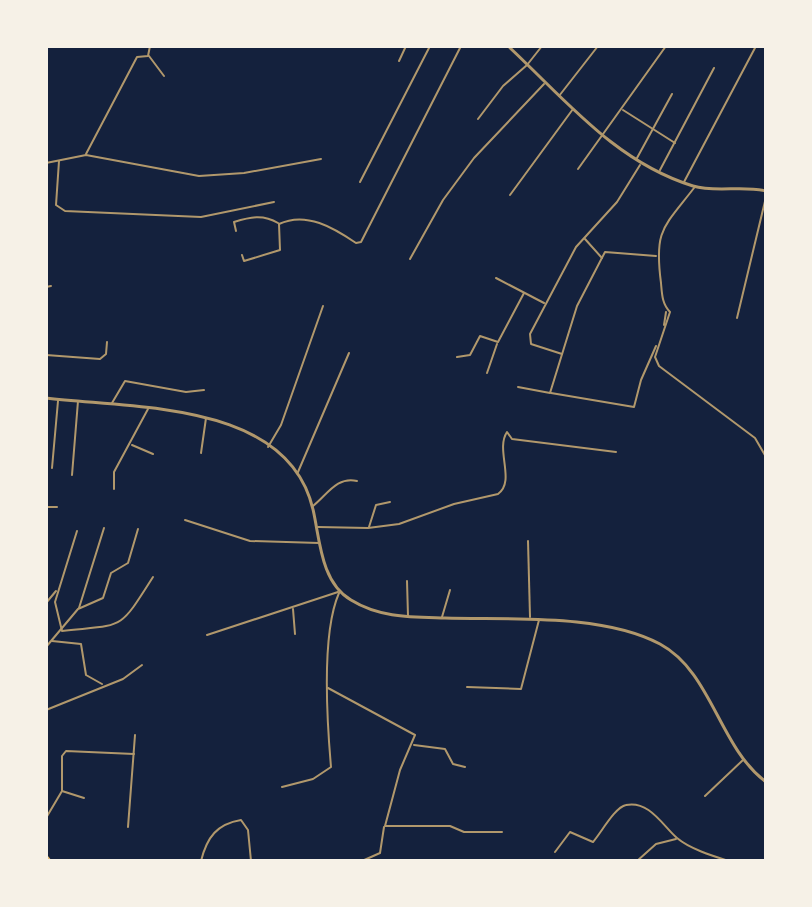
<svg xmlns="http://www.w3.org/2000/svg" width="812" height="907" viewBox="0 0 812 907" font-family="Cabin,sans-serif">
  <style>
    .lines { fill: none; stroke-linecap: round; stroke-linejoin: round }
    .minor { stroke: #b1986c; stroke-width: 2 }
    .tertiary { stroke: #b1986c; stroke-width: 3 }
    .secondary { stroke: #e5c07b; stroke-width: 3 }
  </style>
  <rect width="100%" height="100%" fill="#14213d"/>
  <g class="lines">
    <g class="minor">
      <path d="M149,56L164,76"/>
      <path d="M399,61L406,46"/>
      <path d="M559,96L598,46"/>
      <path d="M623,110L675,143"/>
      <path d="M478,119L503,86L527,65L542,46"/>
      <path d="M86,154L137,57L148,56L150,46"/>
      <path d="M637,158L672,94"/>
      <path d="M59,161L56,205L65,211L201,217L274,202"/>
      <path d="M46,163L86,155L199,176L244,173L321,159"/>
      <path d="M578,169L666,46"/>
      <path d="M660,170L714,68"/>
      <path d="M360,182L430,46"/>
      <path d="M684,182L756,46"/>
      <path d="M694,188C663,228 654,230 661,283C662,294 662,304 670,312L655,357L659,366L755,438L766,457"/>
      <path d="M510,195L573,109"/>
      <path d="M236,231L234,222C250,217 263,214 278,223"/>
      <path d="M585,239L602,258"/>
      <path d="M242,255L244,261L280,250L279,224C306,211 334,228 356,243L361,242L461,46"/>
      <path d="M410,259L443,200L474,158L544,84"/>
      <path d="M496,278L544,303"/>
      <path d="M46,287L51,286"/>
      <path d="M737,318L766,197"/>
      <path d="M664,325L666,312"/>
      <path d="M562,354L531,344L530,334L576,247L617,202L640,165"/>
      <path d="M46,355L100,359L106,354L107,342"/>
      <path d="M457,357L470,355L480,336L498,342L524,293"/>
      <path d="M487,373L497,344"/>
      <path d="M518,387L550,393L577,306L605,252L656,256"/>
      <path d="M551,393L634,407L641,380L656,346"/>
      <path d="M112,403L125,381L186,392L204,390"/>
      <path d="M132,445L153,454"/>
      <path d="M268,447L281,425L323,306"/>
      <path d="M201,453L206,418"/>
      <path d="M52,468L58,401"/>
      <path d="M298,472L349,353"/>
      <path d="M72,475L78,401"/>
      <path d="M114,489V472L148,409"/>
      <path d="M313,506C327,495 337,476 357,481"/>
      <path d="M46,507H57"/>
      <path d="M185,520L250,541L319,543"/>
      <path d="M318,527L368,528L399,524L454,504L498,494C516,481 495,450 507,432L512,439L616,452"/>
      <path d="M369,527L376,505L390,502"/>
      <path d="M77,531L55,602L62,631C125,624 118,632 153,577"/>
      <path d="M528,541L530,617"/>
      <path d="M407,581L408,616"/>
      <path d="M46,603L56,591"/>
      <path d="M79,608L104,528"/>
      <path d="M293,609L295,634"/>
      <path d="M442,617L450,590"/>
      <path d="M207,635L338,592"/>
      <path d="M52,641L81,644L86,675L102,684"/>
      <path d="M46,647L78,609L103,598L111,573L128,563L138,529"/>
      <path d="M467,687L521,689L539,620"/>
      <path d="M328,688L415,735L400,770L385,826H450L464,832H502"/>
      <path d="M46,710L123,679L142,665"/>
      <path d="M414,745L445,749L453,764L465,767"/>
      <path d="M282,787L313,779L331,767C327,721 321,634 339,593"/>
      <path d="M62,791V756L66,751L134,754"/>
      <path d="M705,796L743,760"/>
      <path d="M46,818L62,791L84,798"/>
      <path d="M128,827L135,735"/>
      <path d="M555,852L570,832L593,842C601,833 615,807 626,805C649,800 663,826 677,838C690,849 713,856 729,861"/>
      <path d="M201,861C207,837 217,824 241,820L248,830L251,861"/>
      <path d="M320,861H325"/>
      <path d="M362,861L380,853L384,827"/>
      <path d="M637,861L656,844L676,839"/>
    </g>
    <g class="tertiary">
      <path d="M508,46C565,99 615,162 693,186C716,193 742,185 766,191"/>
      <path d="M46,398C134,409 292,400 314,514C320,543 322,583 351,600C380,618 412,617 445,618C508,620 602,613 660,644C712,672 719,747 766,782"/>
    </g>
    <path class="secondary" d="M46,856L50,861"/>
  </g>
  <rect width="812" height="907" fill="none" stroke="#f6f1e7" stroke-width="96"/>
</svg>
